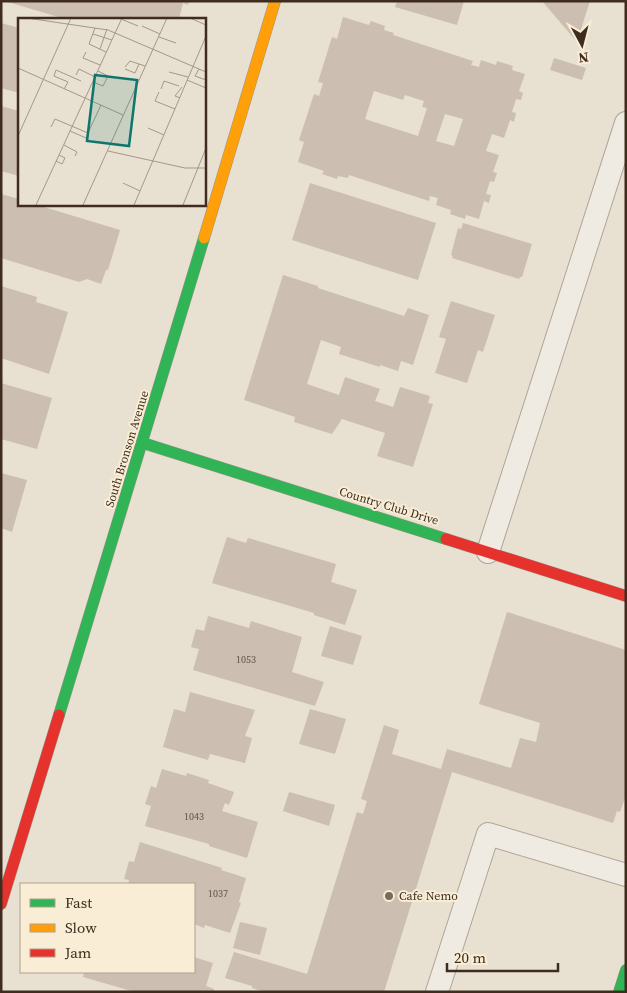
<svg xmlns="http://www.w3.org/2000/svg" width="627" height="993" viewBox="0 0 627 993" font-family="'Source Serif 4',serif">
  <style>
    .building { fill: #ccbeb0; fill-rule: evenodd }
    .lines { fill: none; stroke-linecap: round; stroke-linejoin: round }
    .lane-casing { stroke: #aea598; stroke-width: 24 }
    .fast-casing { stroke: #9d9488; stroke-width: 12 }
    .slow-casing { stroke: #9d9488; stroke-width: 12 }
    .jam-casing { stroke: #9d9488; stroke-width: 12 }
    .lane { stroke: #f0ebe2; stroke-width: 22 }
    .fast { stroke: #30b455; stroke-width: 11 }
    .slow { stroke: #ff9f0a; stroke-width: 11 }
    .jam { stroke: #e5322d; stroke-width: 11 }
    .poi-dot { fill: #7a6b5c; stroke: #f9edd6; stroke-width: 2 }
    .labels { text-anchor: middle; stroke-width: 4; stroke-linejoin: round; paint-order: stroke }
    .number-label { font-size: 10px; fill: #625042 }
    .street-label { font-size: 12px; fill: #3f2c1e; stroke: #f9edd6 }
    .poi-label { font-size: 12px; fill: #3f2c1e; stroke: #f9edd6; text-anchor: start }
    .inset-road { fill: none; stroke: #a49889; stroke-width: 1 }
    .view { fill: #0f766e; fill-opacity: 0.15; stroke: #0f766e; stroke-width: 2.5 }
    .inset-edge { fill: none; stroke: #3f2c1e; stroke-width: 2.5 }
  </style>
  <rect width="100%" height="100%" fill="#e8e0d0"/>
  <g class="building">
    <path d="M189,1L188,5L183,3L179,19H65L8,2Z"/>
    <path d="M397,1H464L457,25L395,7Z"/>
    <path d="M542,1H590L577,42Z"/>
    <path d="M343,17L369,25L371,21L385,26L384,30L394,33L393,35L473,61L471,65L479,67L481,60L496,65L497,61L513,66L512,70L525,74L519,91L523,93L521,100L516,99L512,112L516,113L514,122L510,120L504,138L492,134L486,151L499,155L493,172L497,173L494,182L490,181L486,194L491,195L489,203L484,201L479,219L466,215L465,219L450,214L451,210L436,205L438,198L430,196L429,201L349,175L348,178L338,176L337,179L322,174L324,171L298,162L304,142L299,140L314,94L319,96L323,83L318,82L332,37L337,39ZM374,91L403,100L405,95L424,101L422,107L427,108L418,136L365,119ZM445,114L463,119L454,146L436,141Z"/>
    <path d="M1,23L19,28V93L1,88Z"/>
    <path d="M554,58L586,68L582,80L550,70Z"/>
    <path d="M1,106L19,111V176L1,171Z"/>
    <path d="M310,183L436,223L418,280L292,240Z"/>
    <path d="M1,194L19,199V204H34L120,230L108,270H106L101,284L87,279L79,282L1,258Z"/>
    <path d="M463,223L532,244L522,277H520L519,279L452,258L453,256L451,255L458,228L461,229Z"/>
    <path d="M283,275L318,286V288L404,316L408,308L429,315L413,365L401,361L398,371L380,365V367L339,354L341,347L321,340L307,384L339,395L345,377L380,389L375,401L393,407L400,387L430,396L428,403L433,404L413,467L377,456L385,433L342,419L332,434L294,422L295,417L244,400Z"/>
    <path d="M1,286L37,297L36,302L68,312L49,374L1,358Z"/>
    <path d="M451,301L495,315L483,352L478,350L467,383L435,373L446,339L439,337Z"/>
    <path d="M1,383L52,398L37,449L1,439Z"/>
    <path d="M1,473L27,480L12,532L1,528Z"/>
    <path d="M227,537L246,543L248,538L336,564L331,582L357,590L345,625L314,615V613L212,583Z"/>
    <path d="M507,612L626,650V795L620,812L617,811L613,823L452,772L384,992H264L252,988V986L225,978L234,952L307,974L357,812L363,814L367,801L361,799L384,725L399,730L392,754L441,769L447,749L511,768L520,738L536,742L540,723L479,704Z"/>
    <path d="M208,616L249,628L251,621L302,637L292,672L324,682L315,706L193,670L199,649L191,647L196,629L204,631Z"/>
    <path d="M330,626L362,636L353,665L321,656Z"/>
    <path d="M190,692L255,710L245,736L252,738L245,763L210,754L208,760L163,747L174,709L185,712Z"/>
    <path d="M310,709L346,719L335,754L299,744Z"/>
    <path d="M162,769L186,776L187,773L209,780L208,783L234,792L229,805L225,803L222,811L258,822L247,858L209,846V844L145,826L151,806L145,804L151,786L156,788Z"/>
    <path d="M289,792L335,805L329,826L283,811Z"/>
    <path d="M140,842L222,868L221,870L246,878L239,902L241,903L230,933L205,925L204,928L194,924V884H128L129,880L124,879L129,861L134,862Z"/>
    <path d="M240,922L267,928L260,955L233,948Z"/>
    <path d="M194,957L213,963L206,986L214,989V992H135L83,977L84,972H194Z"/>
  </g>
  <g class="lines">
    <g class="lane-casing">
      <g id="lane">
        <path d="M488,552L626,123"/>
        <path d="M437,992L488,834L626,875"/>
      </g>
    </g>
    <g class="fast-casing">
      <g id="fast">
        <path d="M143,443L446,539"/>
        <path d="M59,715L204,238"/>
        <path d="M619,992L626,970"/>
      </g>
    </g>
    <g class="slow-casing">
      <path id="slow" d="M204,238L275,1"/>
    </g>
    <g class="jam-casing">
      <g id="jam">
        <path d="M446,539L626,596"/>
        <path d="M1,904L59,715"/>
      </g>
    </g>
    <use href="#lane" class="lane"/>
    <use href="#fast" class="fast"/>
    <use href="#slow" class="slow"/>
    <use href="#jam" class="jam"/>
  </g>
  <circle class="poi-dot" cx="389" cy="896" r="5"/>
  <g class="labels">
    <g class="number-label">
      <text x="246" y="663">1053</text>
      <text x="194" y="820">1043</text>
      <text x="218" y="897">1037</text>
    </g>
    <g class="street-label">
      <text transform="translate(127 449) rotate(-73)" y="4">South Bronson Avenue</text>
      <text transform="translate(389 506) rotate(17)" y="4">Country Club Drive</text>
    </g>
    <g class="poi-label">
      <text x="399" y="900">Cafe Nemo</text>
    </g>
  </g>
  <g transform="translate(18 18)">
    <rect width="188" height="188" fill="#e8e0d0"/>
    <path class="inset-road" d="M9,0L90,12L188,54M172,0L188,7M103,1L120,8M124,8L142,16M77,10L71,26L88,34M75,16L94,22M141,19L158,25M82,31L89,11M68,34L65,40L82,47M107,49L112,43L127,48M0,50L105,97M107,51L117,55L121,46M181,51L177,58L188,62M151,54L170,59M58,57L61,51L77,59M169,62L188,70M75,64L85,68L90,58L80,53M46,71L50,64L36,58L38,52L63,63M143,71L146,63L161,68M141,74L137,83L157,91M162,80L157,78L164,69M33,109L37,101L70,115L68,120L52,113M130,110L146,117M70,115L83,87M0,118L53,0M46,127L59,134L57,138M90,133L167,150H188M38,143L44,146L47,140L41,137M105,165L122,173M18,187L104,0M65,187L149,0M116,187L188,18M165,187L188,130"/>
    <path class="view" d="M77,57L119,62L111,128L69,123Z"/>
    <rect width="188" height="188" class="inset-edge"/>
  </g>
  <rect width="627" height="993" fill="none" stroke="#3f2c1e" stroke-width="5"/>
  <rect x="20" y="883" width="175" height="90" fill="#f9edd6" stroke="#afa08c"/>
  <rect x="30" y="899" width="25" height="8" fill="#30b455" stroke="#afa08c"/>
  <text x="65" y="908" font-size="15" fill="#3f2c1e">Fast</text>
  <rect x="30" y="924" width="25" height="8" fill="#ff9f0a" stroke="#afa08c"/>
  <text x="65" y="933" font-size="15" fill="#3f2c1e">Slow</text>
  <rect x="30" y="949" width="25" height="8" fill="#e5322d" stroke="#afa08c"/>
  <text x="65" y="958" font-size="15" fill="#3f2c1e">Jam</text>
  <g transform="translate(582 45) rotate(173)" stroke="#f9edd6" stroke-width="4" paint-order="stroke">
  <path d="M0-4L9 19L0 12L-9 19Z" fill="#3f2c1e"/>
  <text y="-8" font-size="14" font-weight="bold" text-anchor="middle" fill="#3f2c1e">N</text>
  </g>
  <path d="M447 963v8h111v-8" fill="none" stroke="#3f2c1e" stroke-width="2.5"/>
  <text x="454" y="963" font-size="15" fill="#3f2c1e" stroke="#f9edd6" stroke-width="4" paint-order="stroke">20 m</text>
</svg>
